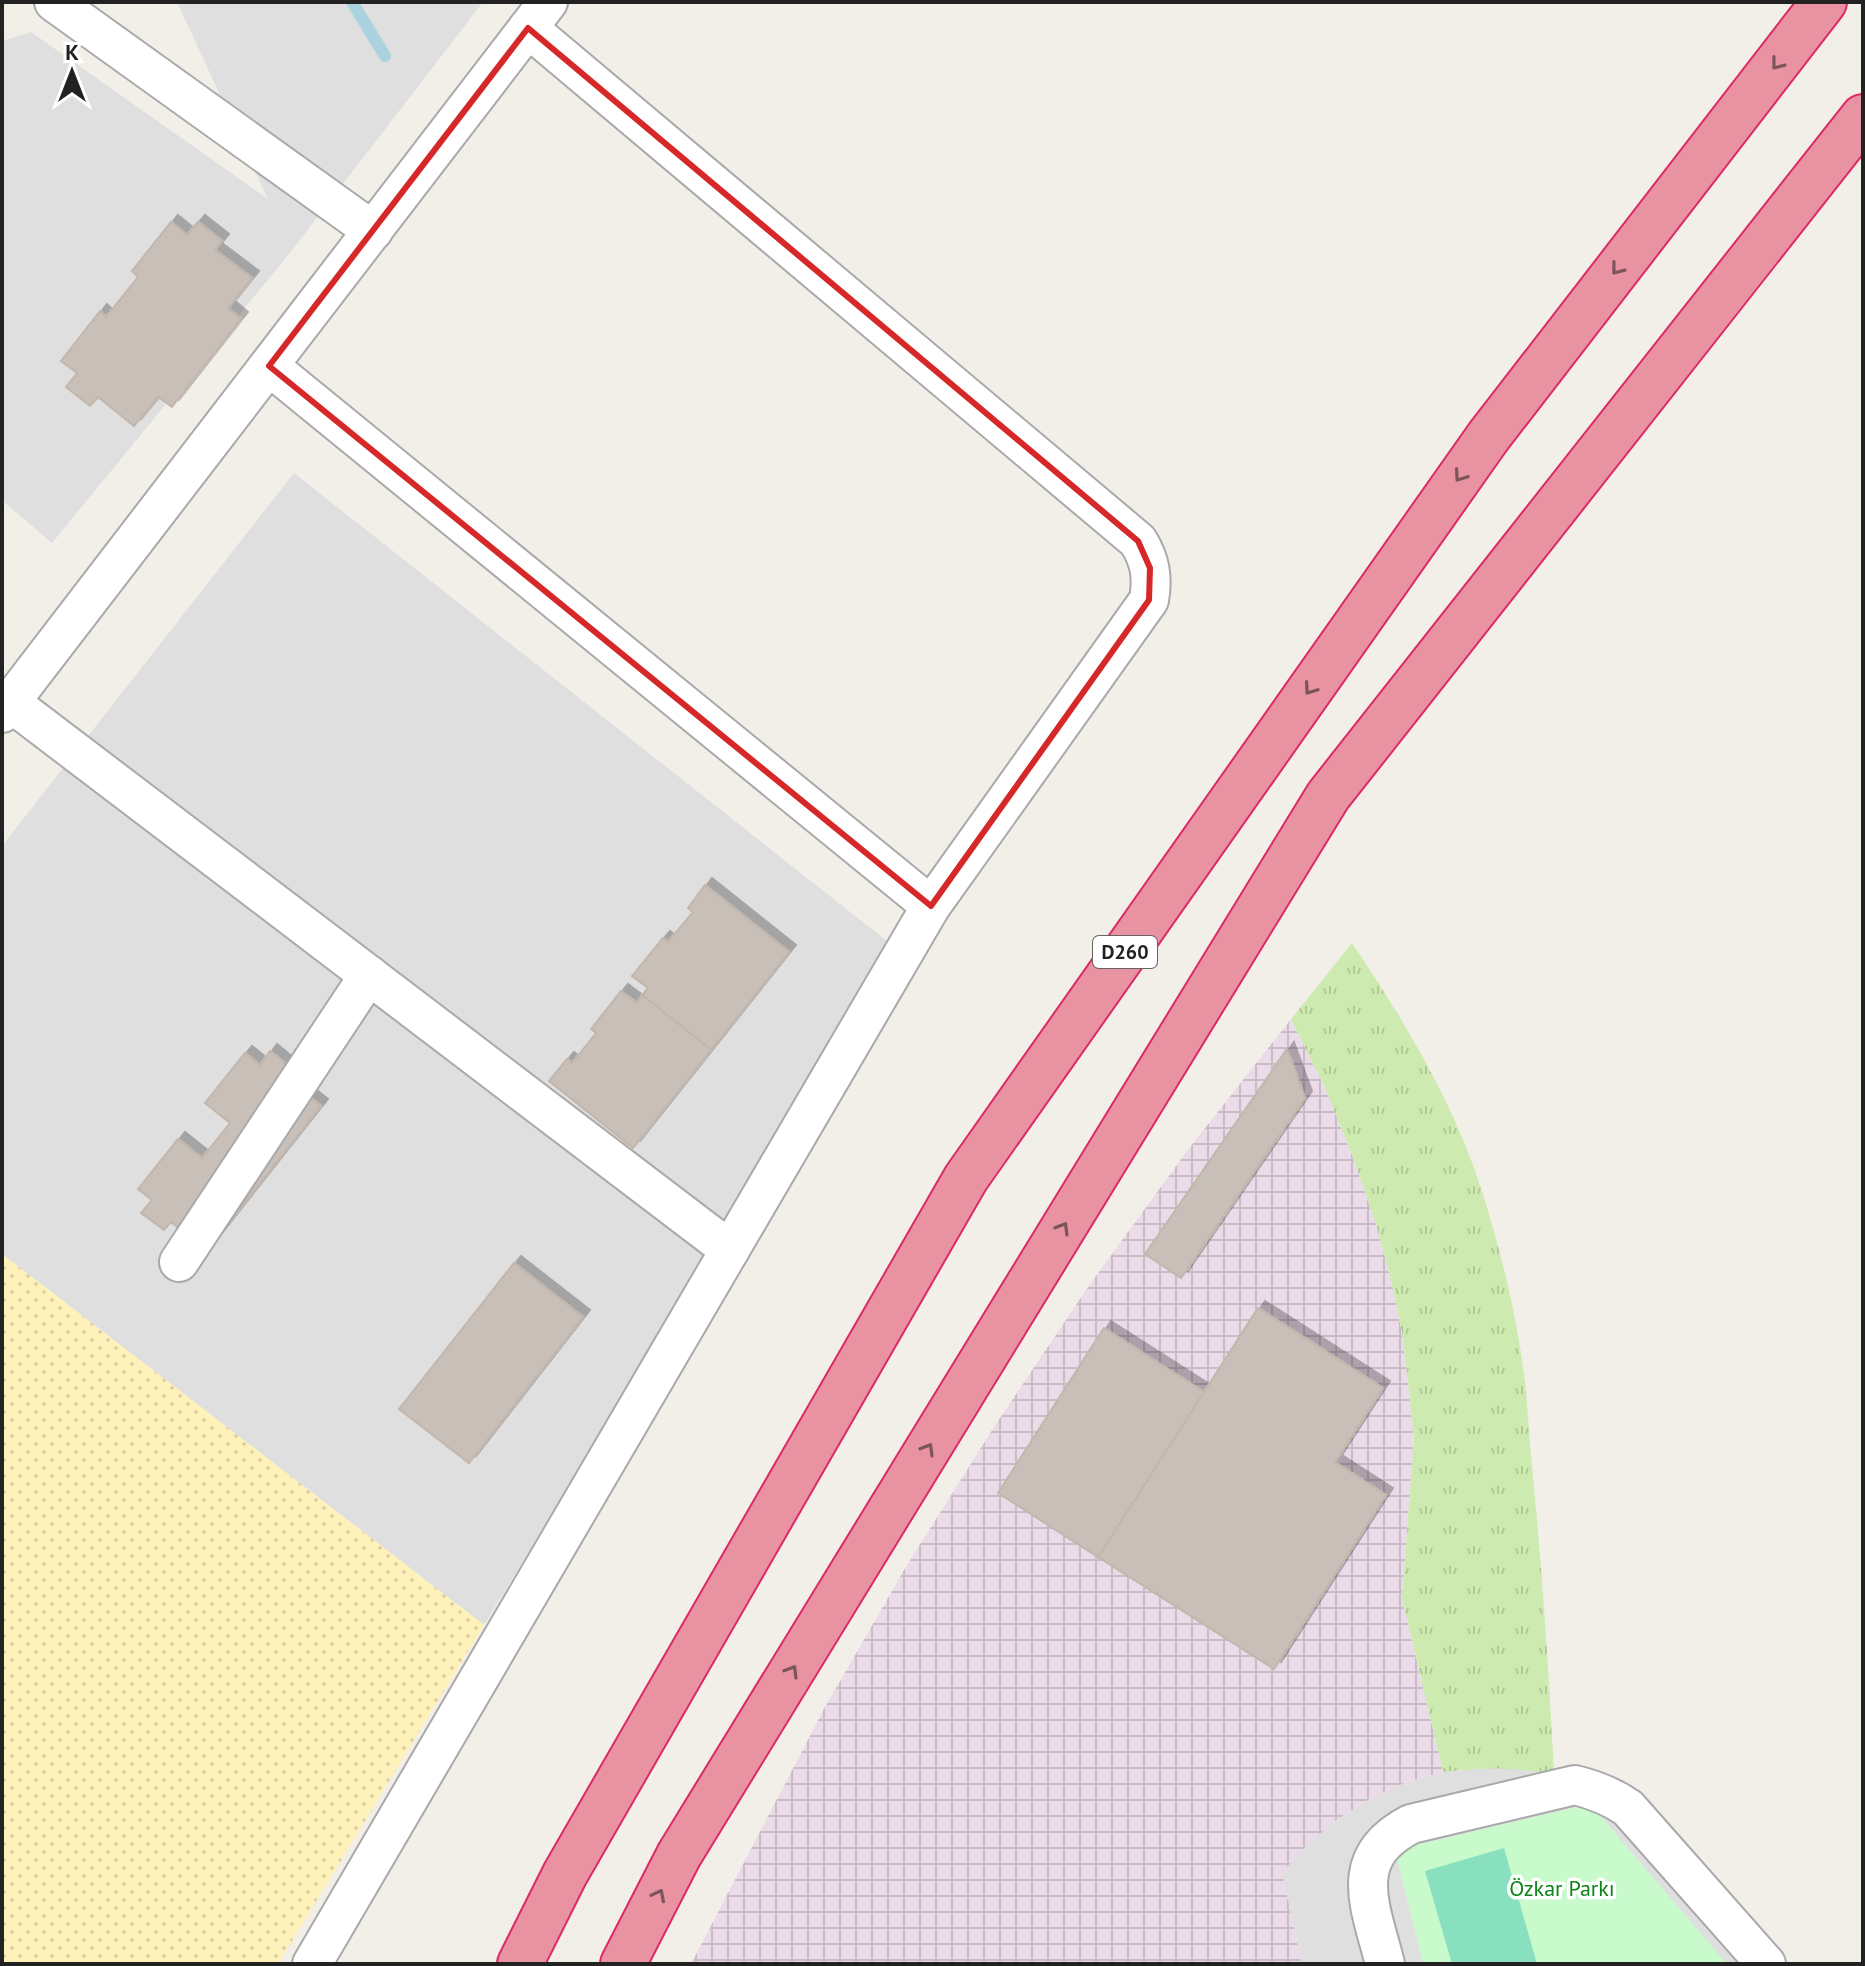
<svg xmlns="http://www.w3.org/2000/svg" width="1865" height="1966" viewBox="0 0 1865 1966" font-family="'PT Sans',sans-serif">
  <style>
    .residential { fill: #e0dfdf }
    .industrial { fill: url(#industrial-grid) }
    .grass { fill: url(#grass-tufts) }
    .sand { fill: url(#sand-dots) }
    .park { fill: #c8facc }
    .pitch { fill: #88e0be }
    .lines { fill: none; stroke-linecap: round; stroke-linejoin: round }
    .stream { stroke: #aad3df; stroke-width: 12 }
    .building { fill: #c7bfb8; stroke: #c4b6ab; stroke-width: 2; filter: url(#shadow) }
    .minor-casing { stroke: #a9a9a9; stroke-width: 42 }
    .highway-casing { stroke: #dc2a67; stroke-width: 48 }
    .minor { stroke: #fff; stroke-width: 38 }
    .highway { stroke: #e892a2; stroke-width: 44 }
    .oneway { stroke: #7b545c }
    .marked { fill: none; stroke: #d62828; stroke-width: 6; stroke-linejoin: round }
    .labels { text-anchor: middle; stroke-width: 7; stroke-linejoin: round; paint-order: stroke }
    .shield { fill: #fff; stroke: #646464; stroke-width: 2 }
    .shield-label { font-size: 20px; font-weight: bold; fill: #222 }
    .park-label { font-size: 22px; fill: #0c8416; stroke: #fff }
  </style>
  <defs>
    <pattern id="industrial-grid" width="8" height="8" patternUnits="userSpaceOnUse" patternTransform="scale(2)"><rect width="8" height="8" fill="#ebdbe8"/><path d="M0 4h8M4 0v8" fill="none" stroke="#c9bcc7"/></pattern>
    <pattern id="grass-tufts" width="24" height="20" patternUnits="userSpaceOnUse" patternTransform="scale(2)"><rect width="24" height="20" fill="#cdebb0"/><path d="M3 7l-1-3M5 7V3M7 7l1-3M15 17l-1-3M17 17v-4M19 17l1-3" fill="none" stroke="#b0c997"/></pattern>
    <pattern id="sand-dots" width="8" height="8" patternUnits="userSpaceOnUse" patternTransform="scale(2)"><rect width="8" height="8" fill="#fff1ba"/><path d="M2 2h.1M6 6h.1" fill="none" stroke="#dacea0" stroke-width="1.8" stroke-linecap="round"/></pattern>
    <filter id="shadow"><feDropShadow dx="7" dy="-7" stdDeviation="0" flood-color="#0004"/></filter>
  </defs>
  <rect width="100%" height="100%" fill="#f2efe9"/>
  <g class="residential">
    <path d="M177,2H483L289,254L52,543L2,500V41L31,32L268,199Z"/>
    <path d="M294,473L897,949L484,1625L2,1254V846Z"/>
    <path d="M1480,1768H1517L1554,1774L1590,1784L1783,1964H1302L1282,1873L1308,1844L1338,1819L1371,1798L1407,1782L1443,1772Z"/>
  </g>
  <path class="industrial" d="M1291,1019L1325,1088L1354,1160L1376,1224L1393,1288L1403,1338L1414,1438L1402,1598L1443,1772L1407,1782L1371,1798L1338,1819L1308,1844L1282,1873L1302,1964H691L825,1707L907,1565L994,1427L1088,1287L1187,1151Z"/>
  <path class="grass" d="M1352,943C1403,1019 1452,1099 1481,1188C1501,1251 1517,1316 1525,1382C1528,1410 1529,1438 1532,1466C1542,1569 1549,1671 1554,1774C1512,1767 1485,1767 1443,1772L1402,1598L1414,1438L1403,1338L1393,1288L1376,1224L1354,1160L1325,1088L1291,1019Z"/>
  <path class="sand" d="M2,1254L484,1625L278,1964H2Z"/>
  <path class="park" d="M1590,1804L1727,1964H1423L1395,1850Z"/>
  <path class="pitch" d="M1504,1848L1537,1964H1452L1425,1871Z"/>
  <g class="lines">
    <path class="stream" d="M352,2L385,56"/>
  </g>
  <g class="building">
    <path d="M171,222L187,235L198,222L222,241L215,250L252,278L228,308L241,319L172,407L158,397L134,426L98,397L90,406L66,387L77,373L61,361L100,311L106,317L138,277L132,271Z"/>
    <path d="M705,885L789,952L711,1050L642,995L648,988L632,976L663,938L668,942L693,912L688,908Z"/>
    <path d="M621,991L637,1003L642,995L711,1050L633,1148L549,1081L567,1059L572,1063L596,1033L591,1029Z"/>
    <path d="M1287,1049L1305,1098L1181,1278L1145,1254Z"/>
    <path d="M270,1051L292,1069L285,1077L321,1106L207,1250L171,1222L164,1230L141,1213L152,1200L138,1189L178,1139L202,1158L230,1123L205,1103L245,1053L260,1065Z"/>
    <path d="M514,1263L583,1317L469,1463L399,1409Z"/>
    <path d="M1258,1308L1383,1388L1335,1462L1386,1495L1274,1669L1098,1557Z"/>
    <path d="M1104,1328L1204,1392L1098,1557L998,1493Z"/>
  </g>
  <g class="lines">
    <g class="minor-casing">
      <g id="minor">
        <path d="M54,2L373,231"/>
        <path d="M528,28L1138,541C1150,560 1153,577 1149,600L931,906"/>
        <path d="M269,366L931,906L312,1964"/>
        <path d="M10,702L730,1250"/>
        <path d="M2,713L548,2"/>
        <path d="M179,1262L369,975"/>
        <path d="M1385,1964C1371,1907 1345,1858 1411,1824L1575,1785C1595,1790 1611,1796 1628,1808L1766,1964"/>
      </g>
    </g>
    <g class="highway-casing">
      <g id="highway">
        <path d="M520,1964L565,1874L966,1178L1488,437L1824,2"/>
        <path d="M623,1964L679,1855L1328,796L1863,117"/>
      </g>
    </g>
    <use href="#minor" class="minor"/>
    <use href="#highway" class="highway"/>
  </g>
  <defs><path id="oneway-chevron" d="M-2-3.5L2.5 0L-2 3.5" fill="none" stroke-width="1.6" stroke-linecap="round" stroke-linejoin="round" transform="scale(2)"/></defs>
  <g class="oneway">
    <use href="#oneway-chevron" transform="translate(1777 64) rotate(128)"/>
    <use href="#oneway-chevron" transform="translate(1617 269) rotate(128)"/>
    <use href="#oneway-chevron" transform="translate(1460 476) rotate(125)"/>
    <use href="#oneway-chevron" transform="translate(1310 689) rotate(125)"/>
    <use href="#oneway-chevron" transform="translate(1063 1228) rotate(-59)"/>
    <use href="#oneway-chevron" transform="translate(928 1449) rotate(-59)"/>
    <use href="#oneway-chevron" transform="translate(792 1671) rotate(-59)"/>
    <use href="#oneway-chevron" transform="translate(659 1895) rotate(-63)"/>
  </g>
  <path class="marked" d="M528,28L1138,541L1150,568L1149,600L931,906L269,366Z"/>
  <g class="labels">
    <rect class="shield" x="1093" y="936" width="64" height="32" rx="6"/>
    <g class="shield-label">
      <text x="1125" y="959">D260</text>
    </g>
    <g class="park-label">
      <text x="1562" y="1896">Özkar Parkı</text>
    </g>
  </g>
  <rect width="1865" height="1966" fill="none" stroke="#222222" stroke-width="8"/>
  <g transform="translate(72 72)" stroke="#ffffff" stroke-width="6" paint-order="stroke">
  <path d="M0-6L14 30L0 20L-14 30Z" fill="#222222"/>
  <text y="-12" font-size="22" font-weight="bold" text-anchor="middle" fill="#222222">K</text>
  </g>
</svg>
